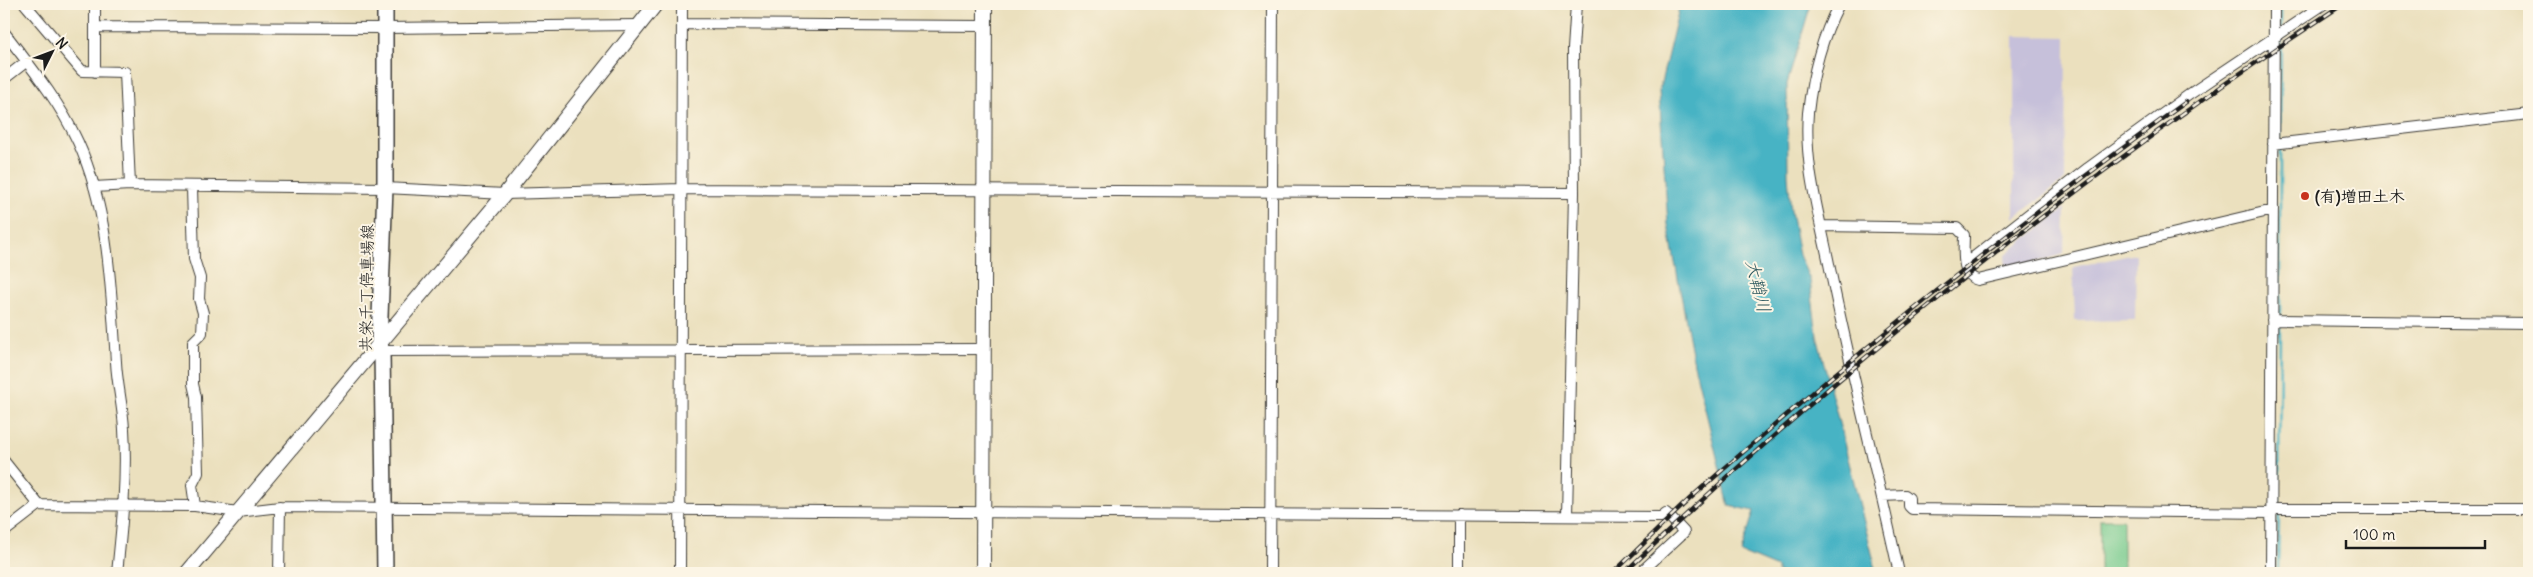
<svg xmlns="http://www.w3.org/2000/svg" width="2533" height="577" font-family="Delius,'Klee One',sans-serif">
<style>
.industrial{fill:#c6c0da}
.green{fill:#76ca8d;stroke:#497354}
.water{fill:#47b3c4;stroke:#326870}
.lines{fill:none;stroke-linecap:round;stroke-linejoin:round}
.stream{stroke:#47b3c4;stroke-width:2.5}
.minor-casing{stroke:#3b3934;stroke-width:12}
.tertiary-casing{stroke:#3b3934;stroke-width:16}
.secondary-casing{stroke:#3b3934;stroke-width:18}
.minor{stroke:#fff;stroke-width:10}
.tertiary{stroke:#fff;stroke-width:14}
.secondary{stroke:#fff;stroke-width:15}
.rail-casing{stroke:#1c1c1c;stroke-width:4.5}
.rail{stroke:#fcf5e5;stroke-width:2.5;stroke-dasharray:8;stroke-linecap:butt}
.poi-dot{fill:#c8321e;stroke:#fcf5e5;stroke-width:2}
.labels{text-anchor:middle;stroke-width:4;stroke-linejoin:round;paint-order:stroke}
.poi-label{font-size:16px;font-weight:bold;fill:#1c1c1c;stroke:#fcf5e5;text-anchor:start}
.street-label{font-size:16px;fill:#1c1c1c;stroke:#fcf5e5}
.water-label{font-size:18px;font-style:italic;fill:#2d585f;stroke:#fcf5e5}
</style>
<rect width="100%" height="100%" fill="#fcf5e5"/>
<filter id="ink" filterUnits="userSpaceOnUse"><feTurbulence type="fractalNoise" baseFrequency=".02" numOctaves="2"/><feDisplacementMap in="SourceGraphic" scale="10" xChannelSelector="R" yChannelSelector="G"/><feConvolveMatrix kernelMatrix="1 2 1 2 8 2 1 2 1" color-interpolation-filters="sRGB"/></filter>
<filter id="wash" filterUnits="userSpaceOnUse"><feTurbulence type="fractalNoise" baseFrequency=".0096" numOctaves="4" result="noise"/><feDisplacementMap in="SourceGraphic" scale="20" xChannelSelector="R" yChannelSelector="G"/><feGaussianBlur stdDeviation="1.12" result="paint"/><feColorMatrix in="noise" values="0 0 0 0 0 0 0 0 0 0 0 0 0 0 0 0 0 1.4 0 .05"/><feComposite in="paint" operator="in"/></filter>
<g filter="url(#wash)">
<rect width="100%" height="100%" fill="#ebe0be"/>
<path class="industrial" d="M2014,36L2066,37L2065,180L2014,218Z
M2065,208L2064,254L2006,271L2005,255Z
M2136,254L2135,320L2075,321L2073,267Z"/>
<path class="green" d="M2100,519H2123V573H2100Z"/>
<path class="water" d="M1680,4H1811L1787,84L1788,176L1791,211L1799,255L1810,280L1817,336L1877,573H1777V568L1741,553L1754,511L1729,506L1694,364L1668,225L1659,91Z"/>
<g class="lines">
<path class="stream" d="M2281,29V4
M2280,139L2281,37
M2280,317V147
M2279,507L2280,322
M2278,573L2279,512"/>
</g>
</g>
<g filter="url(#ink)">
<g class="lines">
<defs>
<path id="minor" d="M25,4L82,71L125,72L130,185
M1839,4C1822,37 1812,76 1808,113C1804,162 1818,211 1828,259C1849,364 1876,468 1899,573
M682,24L984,26
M95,27L385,28L638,25
M4,32C31,67 59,101 78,142C109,210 111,288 116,362C117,384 123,407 124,429C127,477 122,526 117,573
M95,72V4
M4,79L27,61
M2273,144L2529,114
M94,187L130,185L385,188L505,194L681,189L1574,193
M192,187L194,259L200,278L199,299L203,313L202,333L193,342V384L196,397L198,473L192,485L195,506
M1821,226L1957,228L1964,235C1964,249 1960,276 1978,280L2273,210
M1965,264L2088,168L2190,94L2324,4
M2272,320L2529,323
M382,351L983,349
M4,461L39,505
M1882,496L1905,495L1909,498V506L1912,509L2272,513
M2272,509H2529
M1567,516L1574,193L1573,49L1576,4
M4,532L39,505L195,506L238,512L280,507L1661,517L1666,513L1684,532L1640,573
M279,573L280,507
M680,573L682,4
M1270,573L1273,4
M1459,573V515
M2271,573L2274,4"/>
<path id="tertiary" d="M187,573L505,194L656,4
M983,573L985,4"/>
<path id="secondary" d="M385,4V188L379,342L382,351L385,573"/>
</defs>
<use href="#minor" class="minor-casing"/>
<use href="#tertiary" class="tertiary-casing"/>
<use href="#secondary" class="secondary-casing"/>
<use href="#minor" class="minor"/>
<use href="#tertiary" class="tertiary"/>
<use href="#secondary" class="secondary"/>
<defs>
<path id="rail" d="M1613,573C1643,545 1672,514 1703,487C1858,351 2019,222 2186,102
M1624,573C1845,362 2088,172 2343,4"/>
</defs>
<use href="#rail" class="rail-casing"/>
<use href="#rail" class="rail"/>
</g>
</g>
<circle class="poi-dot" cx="2305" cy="196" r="5"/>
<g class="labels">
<g class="poi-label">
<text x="2315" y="202">(有)増田土木</text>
</g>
<g class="street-label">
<text transform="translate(366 288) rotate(-89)" y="6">共栄千丁停車場線</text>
</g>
<g class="water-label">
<text transform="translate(1758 286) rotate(76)" y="6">大鞘川</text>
</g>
</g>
<rect width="2533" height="577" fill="none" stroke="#fcf5e5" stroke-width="20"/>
<g transform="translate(52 52) rotate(48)" stroke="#fcf5e5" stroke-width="4" paint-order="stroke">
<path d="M0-4L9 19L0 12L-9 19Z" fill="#1c1c1c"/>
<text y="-8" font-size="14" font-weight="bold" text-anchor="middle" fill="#1c1c1c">N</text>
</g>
<path d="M2346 540v8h139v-8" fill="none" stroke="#1c1c1c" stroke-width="2.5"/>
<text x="2353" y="540" font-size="15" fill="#1c1c1c" stroke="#fcf5e5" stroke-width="4" paint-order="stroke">100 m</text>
</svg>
